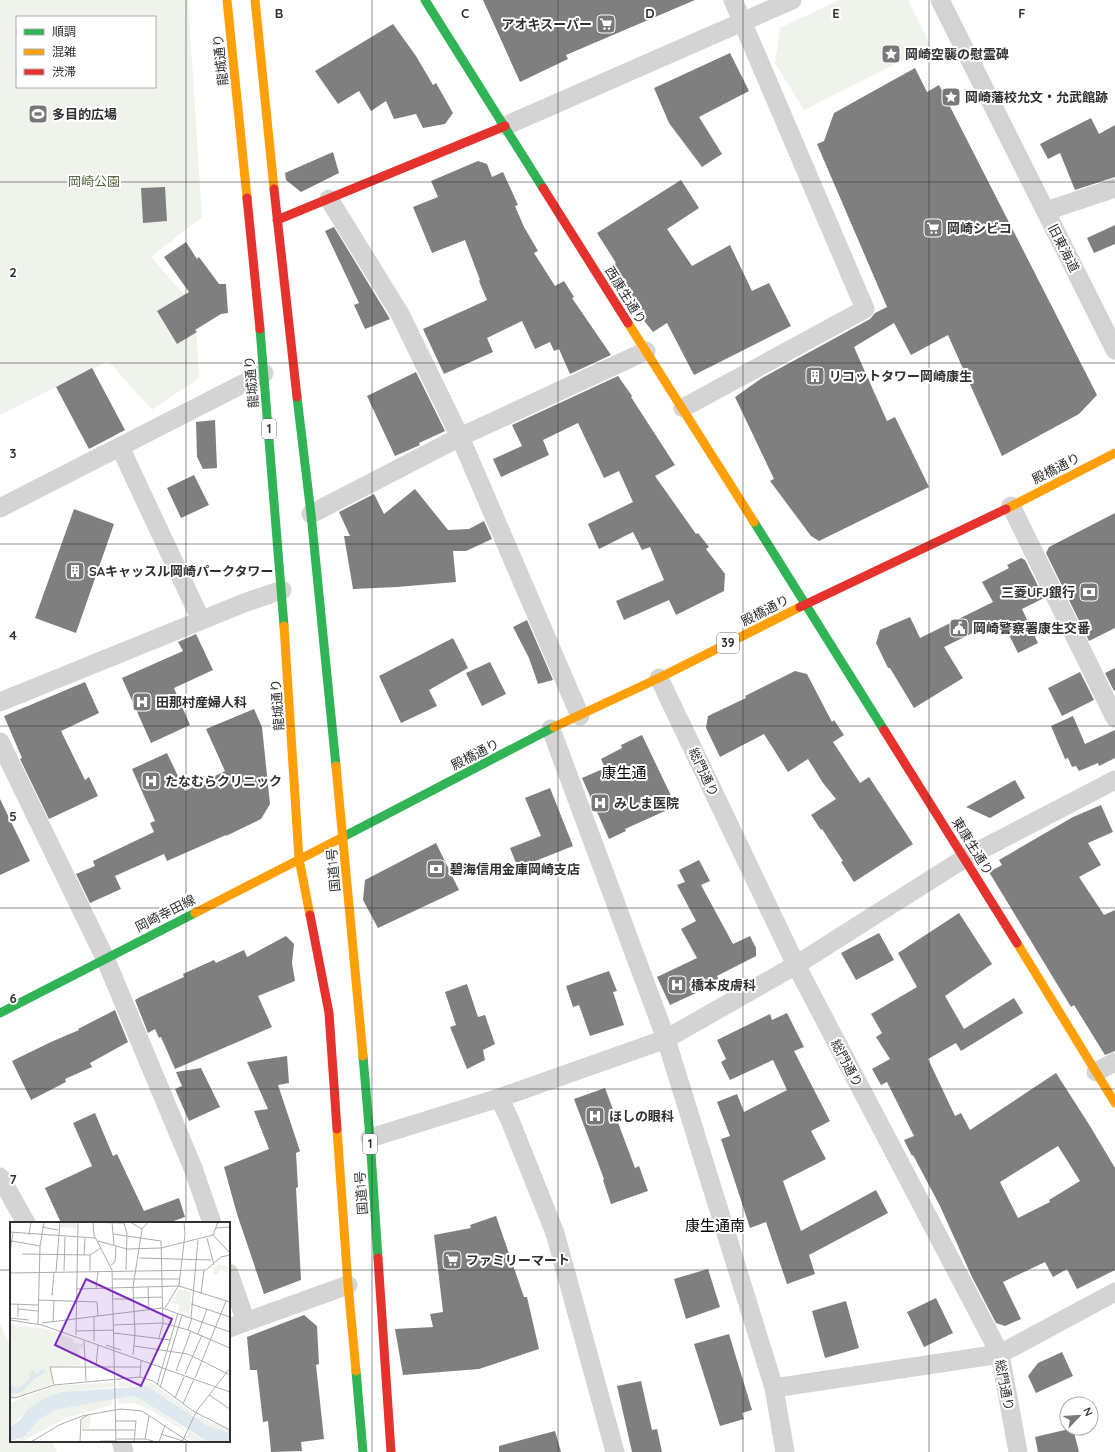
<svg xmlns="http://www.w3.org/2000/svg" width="1115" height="1452" font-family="Quicksand,'Noto Sans JP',sans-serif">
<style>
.green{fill:#f0f2ec;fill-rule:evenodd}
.building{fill:#7f7f7f;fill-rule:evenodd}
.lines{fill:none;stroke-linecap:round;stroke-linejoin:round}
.street{stroke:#d4d4d4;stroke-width:19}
.fast{stroke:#30b455;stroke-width:9}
.slow{stroke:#ff9f0a;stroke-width:9}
.jam{stroke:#e5322d;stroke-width:9}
.grid{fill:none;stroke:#303030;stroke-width:1;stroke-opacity:0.55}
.labels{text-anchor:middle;stroke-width:4;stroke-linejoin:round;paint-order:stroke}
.shield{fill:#fff;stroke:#6e6e6e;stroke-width:1}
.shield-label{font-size:12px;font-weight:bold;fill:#303030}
.poi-label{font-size:13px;font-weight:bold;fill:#303030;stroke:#fff;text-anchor:start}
.street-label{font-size:13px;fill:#303030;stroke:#fff}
.park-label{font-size:13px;fill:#556642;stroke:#fff}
.quarter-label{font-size:15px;fill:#000;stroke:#fff}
.inset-road{fill:none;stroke:#acacac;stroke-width:1}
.view{fill:#7b2cbf;fill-opacity:0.15;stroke:#7b2cbf;stroke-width:2}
.inset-edge{fill:none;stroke:#303030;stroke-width:2}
.grid-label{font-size:13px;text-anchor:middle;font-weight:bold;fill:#303030;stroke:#fff;stroke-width:4;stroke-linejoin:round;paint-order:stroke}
</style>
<rect width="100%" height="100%" fill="#fff"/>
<path class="green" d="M0,0H188L202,217L151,257L195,307L199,378L152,410L108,361L0,415ZM17,17H155V87H17Z
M839,0H908L931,46L804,110L775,63L780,28Z
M0,1324L11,1347V1441H52L57,1452H0Z"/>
<path class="building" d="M483,0H695L566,55L568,59L520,82Z
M393,24L416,56L433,85L436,83L453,113L445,124L423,128L416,114L394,119L386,101L371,111L359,91L338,104L315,71Z
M730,53L749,91L699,117L722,154L702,167L669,123L654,88Z
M915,68L927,92L939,85L1097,395L1079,414L1002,456L948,335L911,355L894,323L854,347L887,421L895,417L929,487L819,541L811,536L770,481L774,479L735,397L762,378L870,319L875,313L887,307L817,144L824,141L834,113Z
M1091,118L1099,134L1115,125V177L1075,190L1060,153L1048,159L1040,144Z
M333,152L339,173L301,192L286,180L285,173Z
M478,161L487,164L492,177L503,172L518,205L515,206L524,227L538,251L534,253L555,286L564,281L574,297L572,298L611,355L570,374L559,349L554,351L550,342L535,349L522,321L487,338L493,352L444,374L423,329L487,300L479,281L480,280L465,240L432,253L413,207L438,197L431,181Z
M681,180L699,208L667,229L692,266L730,245L752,291L769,283L791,326L694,375L667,323L653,332L634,308L608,268L616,263L597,233Z
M165,187L167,221L143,223L141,188Z
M1115,225V244L1094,253L1087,238Z
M334,227L390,319L365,329L354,305L359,303L325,231Z
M186,242L197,259L199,257L219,284H226L228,313L221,314L195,330L197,332L177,344L157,311L189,292L164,257Z
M92,368L125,430L89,449L56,387Z
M416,372L445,431L419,443L420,445L395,456L367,396Z
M618,376L632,396L631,397L675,465L655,476L696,534L698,533L709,547L706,549L725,574L724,591L676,615L669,600L624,620L616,601L664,580L650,547L642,550L633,532L599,549L588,524L633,502L619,471L604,478L578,423L543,440L549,455L501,477L493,459L522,446L512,425Z
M215,420L217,468L203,469L197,457L196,422Z
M194,475L209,505L181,518L167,488Z
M415,489L448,530L469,529L484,521L492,539L466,551H453L456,582L397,587L353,589L344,536H350L339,512L374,494L384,514Z
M74,509L114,524L76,633L35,618Z
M1115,513V628L1089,641L1046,553L1049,547Z
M1021,558L1025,560L1044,598L1022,609L1038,643L1018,653L1001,619L944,647L963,678L914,708L890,668H888L876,643L880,630L910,617L920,638L993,602L982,582L1009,568L1007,565Z
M527,620L553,680L538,684L529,658L513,627Z
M196,634L213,670L174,688L190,725L151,743L122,678L183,651L178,642Z
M453,638L468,668L429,690L437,706L401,723L379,676Z
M490,662L506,694L482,706L466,673Z
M1115,668V690L1114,691L1105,673Z
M795,671L807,674L832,722L834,720L844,735L833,742L860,783L869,777L913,844L854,882L841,862L843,861L822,829L821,830L811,815L836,799L823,783L808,759L788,772L764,734L720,757L706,728L708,716L746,698L745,696Z
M1080,672L1094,700L1062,716L1048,688Z
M85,682L99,713L61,731L85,780L89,777L98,796L49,819L20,759L22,758L4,716Z
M254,709L262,727L270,804L261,819L226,836V835L167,861L164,854L115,876L121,889L90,903L76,874L95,866L93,861L154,832L150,823L155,821L132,769L167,753L185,791L225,771L206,729Z
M1073,716L1085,744L1115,730V758L1099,766L1098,763L1079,771L1076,766L1072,767L1068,758L1065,759L1051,726Z
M642,735L676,806L625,829L626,831L609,839L582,778L605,768L601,759L622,748L621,745Z
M1015,780L1025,798L990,818L966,807Z
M550,788L573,846L518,868L510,848L541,836L525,798Z
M0,799L30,861L0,875Z
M1101,805L1113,832L1088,843L1101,865L1079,877L1104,915L1115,910V1051L1105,1055L1074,1005L1071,1007L989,872L1002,865L999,860L1073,817Z
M436,843L459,890L378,928L363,900L365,880Z
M699,860L710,881L701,885L733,944L750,936L756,948V956L717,976L720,982L670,1005L657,977L697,958L681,929L696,921L677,885L685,882L679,870Z
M959,913L992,964L945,996L964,1029L1014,998L1023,1013L961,1051L956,1043L928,1059L955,1116L961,1113L970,1130L1056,1073L1090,1126L1115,1168V1270L1077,1289L1067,1269L1053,1277L1045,1262L1003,1282L1021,1319L1005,1326L996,1323L972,1277L940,1206L913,1155L912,1156L904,1140L914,1136L887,1082L881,1085L872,1069L890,1059L876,1037L882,1033L871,1014L917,987L898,953ZM1058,1146L1080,1181L1049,1200L1050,1202L1018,1218L1000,1182Z
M879,933L894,960L856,980L841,953Z
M286,936L294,944L292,963L295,981L258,996L272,1027L175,1069L161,1037L159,1038L155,1029L148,1033L135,1000L140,997L184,977L183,974L214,960L216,963L244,950L247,957Z
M609,971L617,991L613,992L624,1025L590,1036L579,1005L573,1007L566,986Z
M467,984L478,1017L485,1015L495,1044L483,1050L485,1060L467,1069L450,1027L456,1025L445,992Z
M115,1010L128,1042L90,1063L92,1067L65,1079L66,1082L31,1100L12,1061L51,1042L79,1030L78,1029Z
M787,1013L804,1047L794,1051L830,1121L811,1131L826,1159L783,1181L801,1231L876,1190L888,1213L809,1255L815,1274L787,1284L766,1222L750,1228L721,1139L730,1136L717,1102L737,1094L744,1112L787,1090L773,1060L730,1080L721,1062L726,1059L717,1040L770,1014L772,1020Z
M287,1056L289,1083L278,1085L300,1151L296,1153L298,1187L296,1188L301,1280L264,1294L237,1214L224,1167L269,1149L254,1111L268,1109L247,1062Z
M201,1068L220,1107L189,1121L175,1089L182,1086L176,1072Z
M605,1088L635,1168L639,1166L648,1191L611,1204L603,1180L604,1179L574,1099Z
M95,1113L113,1156L117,1154L144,1211L179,1198L185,1217L168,1223H61L45,1188L92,1166L73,1123Z
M496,1216L524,1297H527L539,1349L479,1369L403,1375L395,1329L433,1327L430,1314L443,1312L434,1235L471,1228L470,1225Z
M708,1269L720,1307L686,1319L674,1279Z
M936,1298L953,1333L924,1347L907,1312Z
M846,1301L859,1348L825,1358L812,1311Z
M304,1315L317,1326L319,1364L316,1365L324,1439L301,1442L302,1451L271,1452L268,1421L263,1422L257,1370H250L247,1337Z
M729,1334L752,1410L742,1413L744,1419L720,1426L694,1344Z
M1062,1352L1073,1376L1036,1393L1028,1376L1038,1363Z
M641,1381L652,1430L657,1429L662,1452H632L617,1386Z
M1073,1428L1079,1452H1038L1035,1437Z
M555,1431L561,1452H499V1446Z"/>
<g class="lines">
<path class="street" d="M940,0L1115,350
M505,126L792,0
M329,199L400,314L460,437L580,716
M1046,211L1115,188
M683,408L865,309L733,0
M120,447L201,620
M1011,506L1115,718
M0,508L264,373
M311,514L460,437L646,351
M659,678L796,965L1000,1354L1018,1452
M0,702L244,603L282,590
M551,729L666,1039L774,1388L785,1452
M0,742L105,958L193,1168L212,1223
M1096,1072L1115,1062
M499,1098L509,1118L555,1233L615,1452
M370,1138L499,1098L666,1039L796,965L965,858L1115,780
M0,1177L26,1223
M229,1273L246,1322
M229,1328L348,1285
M774,1388L1000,1354L1115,1292
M121,1441L124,1452"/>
<path class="fast" d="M425,0L543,188
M260,329L284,626
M297,397L311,514L336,766
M754,522L884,730
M343,837L554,727
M0,1013L195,913
M363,1056L370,1138L378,1258
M356,1371L363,1452"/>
<path class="slow" d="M227,0L247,198
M255,0L274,189
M628,323L754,522
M1006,509L1115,453
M284,626L299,859L310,915
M554,727L659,678L800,607
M336,766L363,1056
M195,913L343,837
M1017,943L1115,1103
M337,1129L348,1285L356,1371"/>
<path class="jam" d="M543,188L628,323
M274,189L297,397
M247,198L260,329
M277,220L505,126
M800,607L1006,509
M884,730L1017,943
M310,915L329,1013L337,1129
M378,1258L391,1452"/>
</g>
<path class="grid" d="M186,0V1223M372,0V1452M558,0V1452M743,0V1452M929,0V1452M0,182H1115M0,363H1115M0,544H1115M0,726H1115M0,908H1115M0,1089H1115M0,1270H11M229,1270H1115M186,1441V1452"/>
<defs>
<symbol id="supermarket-square" viewBox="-11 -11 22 22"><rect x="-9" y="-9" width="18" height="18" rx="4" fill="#787878" stroke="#fff"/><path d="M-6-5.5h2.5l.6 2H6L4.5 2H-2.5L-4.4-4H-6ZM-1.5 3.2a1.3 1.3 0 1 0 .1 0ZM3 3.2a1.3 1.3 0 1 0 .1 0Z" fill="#fff"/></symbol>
<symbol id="sight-square" viewBox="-11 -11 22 22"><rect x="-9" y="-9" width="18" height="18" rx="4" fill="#787878" stroke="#fff"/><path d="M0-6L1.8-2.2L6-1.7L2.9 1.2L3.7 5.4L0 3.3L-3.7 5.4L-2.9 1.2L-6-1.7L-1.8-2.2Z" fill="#fff"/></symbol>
<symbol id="stadium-square" viewBox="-11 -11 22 22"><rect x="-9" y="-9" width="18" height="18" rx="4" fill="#787878" stroke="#fff"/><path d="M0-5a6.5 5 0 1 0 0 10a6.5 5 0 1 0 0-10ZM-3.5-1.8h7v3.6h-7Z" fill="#fff"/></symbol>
<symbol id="building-square" viewBox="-11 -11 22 22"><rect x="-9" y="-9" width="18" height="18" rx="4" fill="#787878" stroke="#fff"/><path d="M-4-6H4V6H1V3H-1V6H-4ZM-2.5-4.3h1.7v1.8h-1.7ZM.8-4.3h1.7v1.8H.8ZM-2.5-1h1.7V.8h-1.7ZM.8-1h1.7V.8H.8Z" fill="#fff"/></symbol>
<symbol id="bank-square" viewBox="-11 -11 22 22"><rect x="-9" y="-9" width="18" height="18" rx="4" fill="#787878" stroke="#fff"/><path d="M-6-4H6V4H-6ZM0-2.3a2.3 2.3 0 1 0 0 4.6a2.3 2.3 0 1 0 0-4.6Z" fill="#fff"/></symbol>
<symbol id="civic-square" viewBox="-11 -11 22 22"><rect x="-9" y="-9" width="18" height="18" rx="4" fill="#787878" stroke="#fff"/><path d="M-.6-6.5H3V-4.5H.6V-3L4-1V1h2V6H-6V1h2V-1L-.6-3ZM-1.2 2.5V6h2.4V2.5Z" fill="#fff"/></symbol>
<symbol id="hospital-square" viewBox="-11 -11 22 22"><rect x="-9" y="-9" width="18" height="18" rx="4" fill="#787878" stroke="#fff"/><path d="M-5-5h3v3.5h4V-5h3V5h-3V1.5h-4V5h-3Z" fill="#fff"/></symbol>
</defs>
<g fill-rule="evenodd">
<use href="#supermarket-square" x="595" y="13" width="22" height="22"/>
<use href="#sight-square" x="880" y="43" width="22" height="22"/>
<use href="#sight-square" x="940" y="86" width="22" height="22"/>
<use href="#stadium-square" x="27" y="103" width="22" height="22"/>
<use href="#supermarket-square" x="922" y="217" width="22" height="22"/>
<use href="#building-square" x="804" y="365" width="22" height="22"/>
<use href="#building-square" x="64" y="560" width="22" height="22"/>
<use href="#bank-square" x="1078" y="581" width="22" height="22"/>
<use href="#civic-square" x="948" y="617" width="22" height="22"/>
<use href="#hospital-square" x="131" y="691" width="22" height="22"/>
<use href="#hospital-square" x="140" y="770" width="22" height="22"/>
<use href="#hospital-square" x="589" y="792" width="22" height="22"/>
<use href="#bank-square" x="425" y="858" width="22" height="22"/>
<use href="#hospital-square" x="666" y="974" width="22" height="22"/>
<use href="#hospital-square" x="584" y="1105" width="22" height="22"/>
<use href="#supermarket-square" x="441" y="1249" width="22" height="22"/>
</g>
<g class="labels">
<g class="shield">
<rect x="262" y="419" width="14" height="20" rx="3"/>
<rect x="717" y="633" width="22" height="20" rx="3"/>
<rect x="363" y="1134" width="14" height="20" rx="3"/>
</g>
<g class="shield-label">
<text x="269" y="433">1</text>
<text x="728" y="647">39</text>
<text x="370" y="1148">1</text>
</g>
<g class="poi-label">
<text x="592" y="29" text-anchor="end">アオキスーパー</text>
<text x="905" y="59">岡崎空襲の慰霊碑</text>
<text x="965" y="102">岡崎藩校允文・允武館跡</text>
<text x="52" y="119">多目的広場</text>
<text x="947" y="233">岡崎シビコ</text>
<text x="829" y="381">リコットタワー岡崎康生</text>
<text x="89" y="576">SAキャッスル岡崎パークタワー</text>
<text x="1075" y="597" text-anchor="end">三菱UFJ銀行</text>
<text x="973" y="633">岡崎警察署康生交番</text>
<text x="156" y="707">田那村産婦人科</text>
<text x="165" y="786">たなむらクリニック</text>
<text x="614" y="808">みしま医院</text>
<text x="450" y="874">碧海信用金庫岡崎支店</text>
<text x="691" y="990">橋本皮膚科</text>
<text x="609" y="1121">ほしの眼科</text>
<text x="466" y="1265">ファミリーマート</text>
</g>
<g class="street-label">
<text transform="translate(220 60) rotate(-96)" y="5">龍城通り</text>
<text transform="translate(1064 248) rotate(63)" y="5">旧東海道</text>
<text transform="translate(626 295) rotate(58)" y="5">西康生通り</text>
<text transform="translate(251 382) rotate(-95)" y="5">龍城通り</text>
<text transform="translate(1056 468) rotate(-27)" y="5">殿橋通り</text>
<text transform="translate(765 610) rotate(-27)" y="5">殿橋通り</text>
<text transform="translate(277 705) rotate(-94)" y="5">龍城通り</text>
<text transform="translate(475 754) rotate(-27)" y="5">殿橋通り</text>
<text transform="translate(704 772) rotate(65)" y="5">総門通り</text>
<text transform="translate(973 846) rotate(58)" y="5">東康生通り</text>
<text transform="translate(333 870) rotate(-95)" y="5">国道1号</text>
<text transform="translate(165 913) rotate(-27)" y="5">岡崎幸田線</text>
<text transform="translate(847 1063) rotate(62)" y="5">総門通り</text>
<text transform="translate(361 1193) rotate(-94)" y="5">国道1号</text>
<text transform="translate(1005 1385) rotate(79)" y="5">総門通り</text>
</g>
<g class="park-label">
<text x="94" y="186">岡崎公園</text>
</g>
<g class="quarter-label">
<text x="624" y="778">康生通</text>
<text x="715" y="1231">康生通南</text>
</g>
</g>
<g transform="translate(10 1222)">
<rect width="220" height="220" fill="#fff"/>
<path d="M51,0L66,1L67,6L50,5ZM208,42L219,45L217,51L211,48L206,53L203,52V47ZM169,67L181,70L180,88L177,92L168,89L169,83L161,81ZM0,102L38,107L63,117L64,121L73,122V126L69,127L70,143L41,145L43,162L0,178ZM103,160V165L51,170L15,191L0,205V181L7,178L43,164ZM109,160L142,161L183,191L181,194L158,177L130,164L108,165ZM120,174L129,176L148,188L175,207L174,209L137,186L123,181L108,182V175ZM103,176L102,183L56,196L11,220H0L7,218L29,198L45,188ZM81,193L79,206L72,207V197ZM187,194L220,208V211L196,203L185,196ZM179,209L187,214L198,220H184L176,215Z" fill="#f0f2ec"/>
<path d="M22,147L27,152L32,147L37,149L24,157L12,170L0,172V163L7,166L13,163L20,156L19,151ZM137,164L196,203L220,211V220H198L129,176L120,174L45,188L29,198L13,215L0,219V205L10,198L19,186L35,176L51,170Z" fill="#dde9ef"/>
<path class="inset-road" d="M64,0L114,1M83,0L84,13L102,48L106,220M102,0L104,23M120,0L132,7M114,1L117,12L116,48M32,5L48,8M206,6L220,5M0,10L85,16M103,12L151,19L153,101L149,116M19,13L21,0M203,13L220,31M197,16L204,43M2,19L30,24M88,19L117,27L151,26L203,13L208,0M0,29L3,11M12,32L80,33L91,26M74,33L75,16M80,33V49M129,36L201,38M101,43L105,40L106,24M54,49L55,15M46,50L50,0M0,51L196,48L211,35L220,33M103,57H170M138,65L139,88M67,67L169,64L220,80M86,67L88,49M43,71L42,73L44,50M191,72L194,48M122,76L152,75M103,77H122M28,78L87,80L88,94M0,82L28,83M181,82L220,95M155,86L169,63L175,12L174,0M8,87L28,89M84,94V119M8,95V82M0,96L19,98M181,96L188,18M0,98L32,103L220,170M43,99L44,79M32,101L152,86L220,110M28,102L30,24L34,0M103,103L153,101L178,108L220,126M178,108L182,96M66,109L104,108M104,111L160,118M188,112L197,87M66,113L68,0M74,119L76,159M96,123L111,128M124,124L178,132L220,153M123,133L125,112L123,65L132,7L138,0M86,144L88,123M166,149L181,109M175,152L192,113M130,155L131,139M185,156L216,79M44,163L40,145H130M147,163L168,91M150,166L172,93M199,173L220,187M0,175L5,176L44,163L130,155L143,159L183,189L220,208M165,176L174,155M173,182L184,157M106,199H126L124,220M72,208H125M151,212L173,219M106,217H135L147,220M135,217L139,194M90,219H106M21,220L49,203L72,194L110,187L132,189L179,220M70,220L71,197L78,193M149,220L155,203M172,220L186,190L220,146"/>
<path class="view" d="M76,57L162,97L131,164L45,123Z"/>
<rect width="220" height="220" class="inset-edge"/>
</g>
<g class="grid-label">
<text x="279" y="18">B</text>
<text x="465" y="18">C</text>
<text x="650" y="18">D</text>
<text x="836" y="18">E</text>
<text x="1022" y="18">F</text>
<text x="13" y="277">2</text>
<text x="13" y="458">3</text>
<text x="13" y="640">4</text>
<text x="13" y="821">5</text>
<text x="13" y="1003">6</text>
<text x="13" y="1184">7</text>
</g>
<rect x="16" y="16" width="140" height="72" fill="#ffffff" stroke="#acacac"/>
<rect x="24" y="29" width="20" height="6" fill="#30b455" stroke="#acacac"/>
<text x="52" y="36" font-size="12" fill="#303030">順調</text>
<rect x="24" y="49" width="20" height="6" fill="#ff9f0a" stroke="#acacac"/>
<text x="52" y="56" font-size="12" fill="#303030">混雑</text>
<rect x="24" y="69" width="20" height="6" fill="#e5322d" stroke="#acacac"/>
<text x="52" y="76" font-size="12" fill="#303030">渋滞</text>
<g transform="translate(1079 1416) rotate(65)"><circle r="19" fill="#ffffff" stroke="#acacac"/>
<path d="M0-3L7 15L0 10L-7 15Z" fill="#787878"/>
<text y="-6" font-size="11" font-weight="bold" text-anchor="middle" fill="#303030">N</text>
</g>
</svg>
